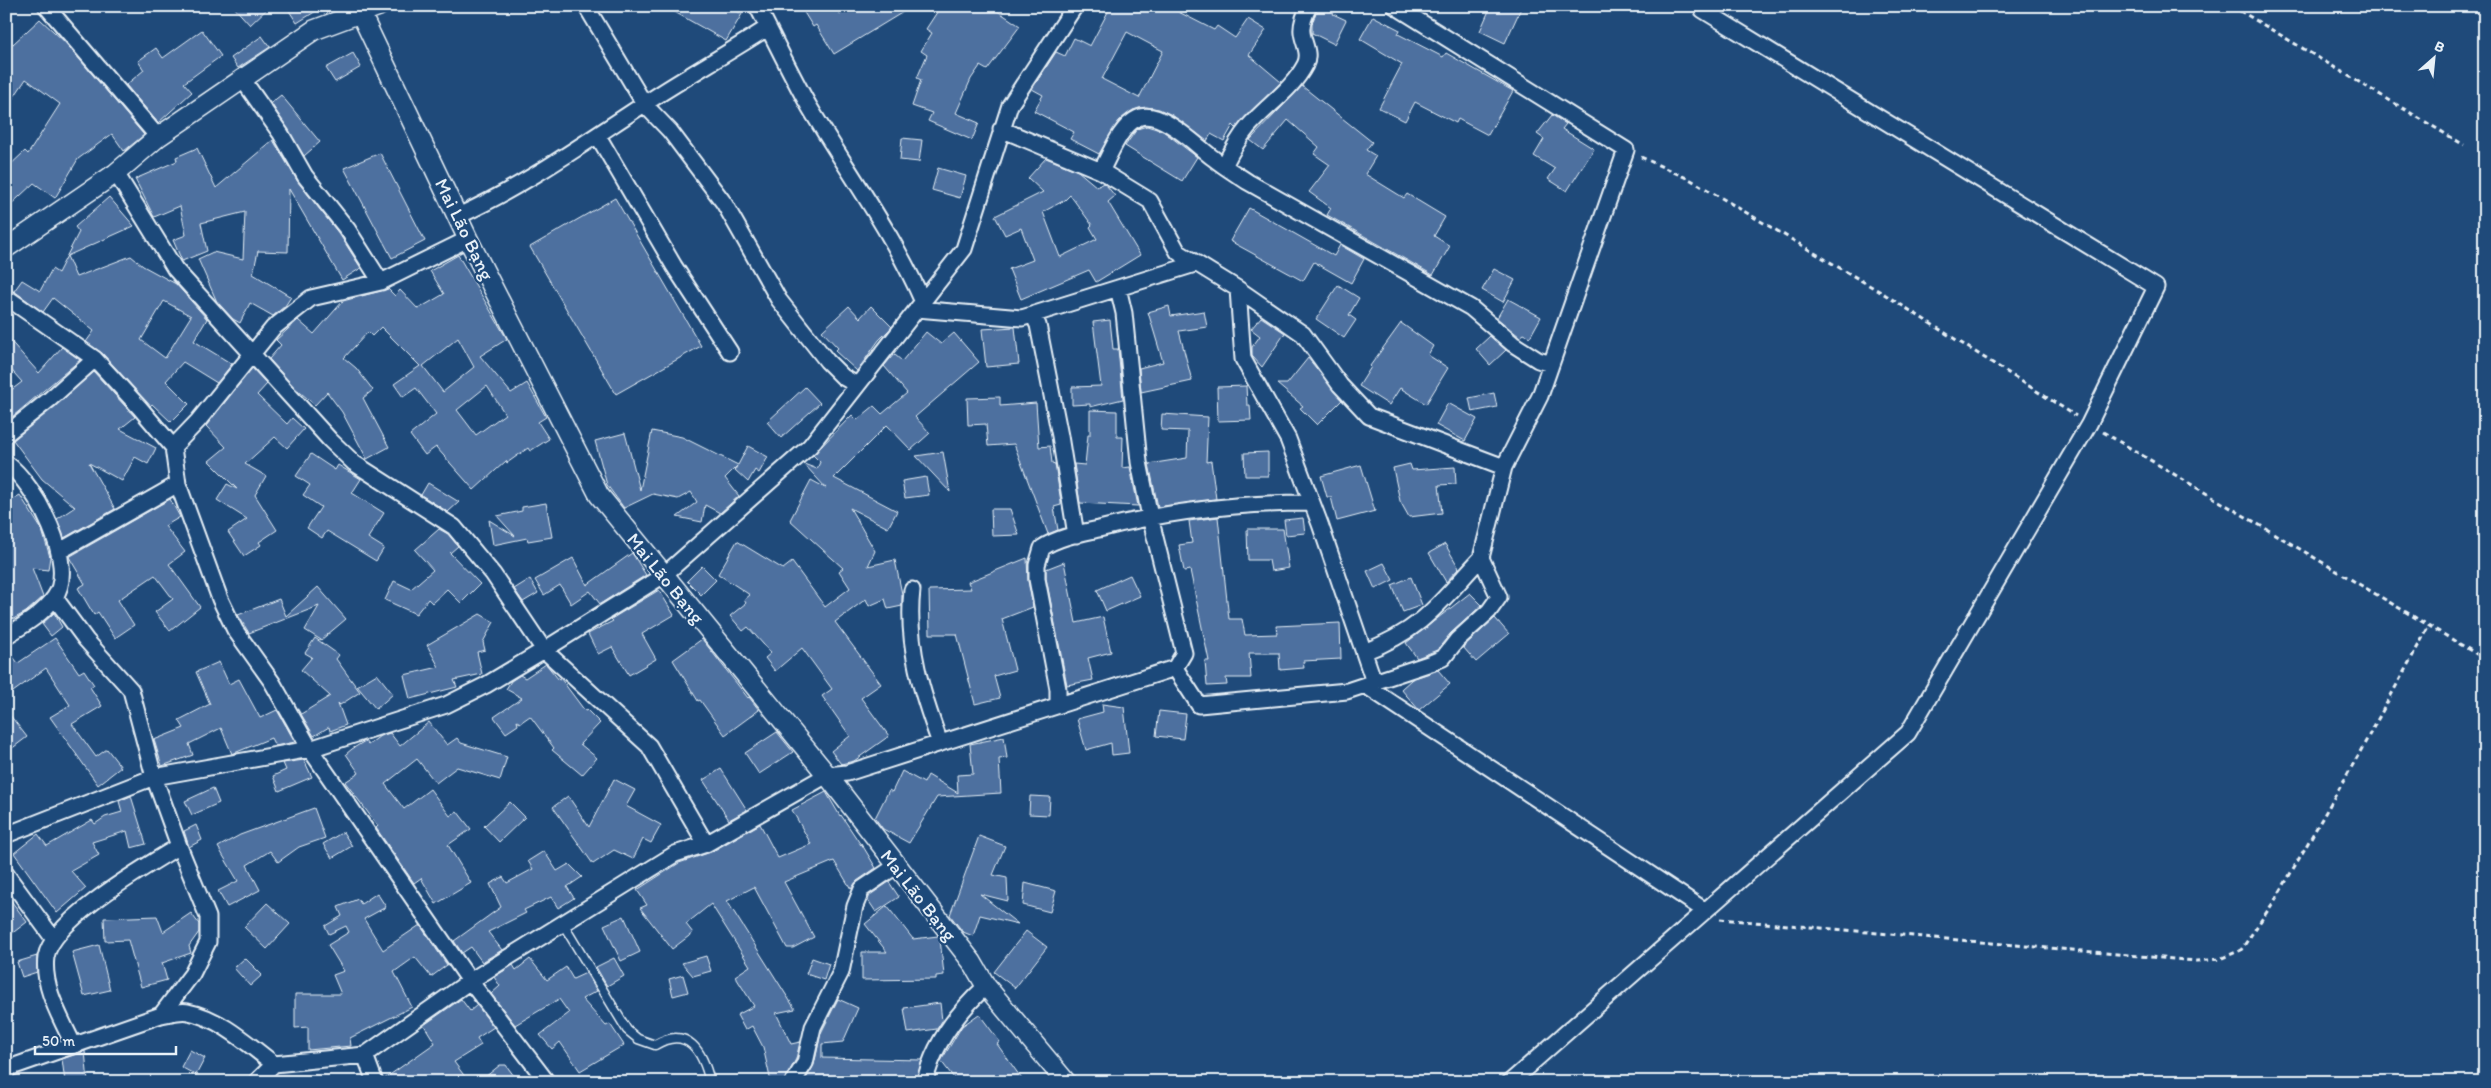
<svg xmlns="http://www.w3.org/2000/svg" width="2491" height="1088" font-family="Itim,sans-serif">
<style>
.building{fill:#4d709f;stroke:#e8f1f8;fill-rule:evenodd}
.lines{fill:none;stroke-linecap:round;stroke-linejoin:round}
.service-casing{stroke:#e8f1f8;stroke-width:11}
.minor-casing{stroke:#e8f1f8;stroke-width:19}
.tertiary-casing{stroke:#e8f1f8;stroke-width:22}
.path{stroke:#e8f1f8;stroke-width:3;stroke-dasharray:5 4;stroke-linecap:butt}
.service{stroke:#1f4a7a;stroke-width:8}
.minor{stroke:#1f4a7a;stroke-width:15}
.tertiary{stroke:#1f4a7a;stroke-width:19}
.labels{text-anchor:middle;stroke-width:4.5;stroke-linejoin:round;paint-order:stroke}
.street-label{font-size:19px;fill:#e8f1f8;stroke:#1f4a7a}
</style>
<rect width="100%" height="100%" fill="#1f4a7a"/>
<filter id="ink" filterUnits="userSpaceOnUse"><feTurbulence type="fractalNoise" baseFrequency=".02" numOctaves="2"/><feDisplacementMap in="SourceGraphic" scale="10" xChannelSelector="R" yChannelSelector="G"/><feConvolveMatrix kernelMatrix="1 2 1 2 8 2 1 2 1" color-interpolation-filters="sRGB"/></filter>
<g filter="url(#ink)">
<path class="building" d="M233,6H270L250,25Z
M286,6H324L297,23Z
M664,6H728L742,14L726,41Z
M800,6H835L840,14L853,6H913L834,54L816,25L813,27Z
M941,6H990L1020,26L987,70L980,66L971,79L956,113L979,123L972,140L928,121L932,113L912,106L921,80L917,78L927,55L921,51L932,33L926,29Z
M1111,6H1167L1214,30L1217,26L1235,38L1248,19L1266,30L1249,55L1281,82L1236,128L1233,125L1224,141L1211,134L1207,141L1172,115L1159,109L1146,107L1133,110L1119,121L1099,154L1070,139L1074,132L1034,111L1043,95L1032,89L1056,52L1065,56L1074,38L1090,46ZM1127,32L1163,51L1139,98L1102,79Z
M1318,6H1337L1333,14L1346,20L1334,44L1312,33V24Z
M1491,6H1522L1505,43L1480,31Z
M1373,16L1400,30L1398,34L1443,57L1446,53L1513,91L1488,135L1458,119L1456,123L1415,102L1405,121L1379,108L1402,64L1360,39Z
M40,19L66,43L144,135L124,151L112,134L78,159L55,198L34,183L6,209V169L25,151L28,154L60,104L26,79L6,109V40L13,44Z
M202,30L221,56L184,83L192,92L158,123L126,85L144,70L138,61L156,48L163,58Z
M262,36L270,47L238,68L231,58Z
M353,53L361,67L335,82L326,68Z
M1302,86L1372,142L1366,150L1376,156L1365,174L1404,198L1407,194L1445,217L1434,236L1450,246L1433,275L1327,215L1331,208L1309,192L1330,165L1314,154L1319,147L1288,120L1263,150L1250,140Z
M281,95L320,142L304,156L271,103Z
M1552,115L1566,124L1562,129L1594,149L1567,191L1548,179L1555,169L1534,156L1544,139L1537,134Z
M1147,126L1163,131L1197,157L1182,181L1125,146L1137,129Z
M902,138L922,140L919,162L900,160Z
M273,140L298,182L340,235L361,268L342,280L289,189L288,252L258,251L253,274L291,297L285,306L273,316L250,303L240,323L233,319L217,302L198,259L213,252L243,259L245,212L201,223L207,251L182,261L173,240L186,235L180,206L154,217L135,179L177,161L176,157L197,148L216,188Z
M380,153L425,241L392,258L344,168Z
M1046,158L1078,171L1097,187L1103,183L1107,186L1115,196L1108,202L1140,255L1096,282L1089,270L1021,299L1009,269L1033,260L1021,228L1005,235L995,216L1043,192L1028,178ZM1070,195L1092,225L1090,227L1097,239L1060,257L1043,212L1065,200Z
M938,168L966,176L960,198L932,190Z
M109,197L134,226L67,256L76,277L131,256L143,266L176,284L207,319L194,341L232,364L217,383L183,362L166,381L189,404L171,422L152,404L150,406L102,353L86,342L94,331L53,298L43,312L14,291L22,280L40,291L52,269L58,273L79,232L75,227ZM164,301L191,316L165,358L141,340Z
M615,198L701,346L616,394L530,247Z
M1249,208L1334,256L1340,245L1364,259L1351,283L1314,262L1303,281L1230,241Z
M458,255L507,339L480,356L511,393L527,383L546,417L538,422L549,439L530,451L528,448L507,463L506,461L474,490L436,447L425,455L410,435L436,414L416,388L403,397L394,384L420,366L381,327L372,336L368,332L344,358L356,368L373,390L363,398L389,447L367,459L342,412L327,392L315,405L295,388L269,359L281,345L276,340L298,320L314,334L343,301L388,289L395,296L400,290L418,309L444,294L430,271ZM458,338L474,367L443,392L423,366ZM487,386L505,414L476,435L457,410Z
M1494,269L1515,280L1503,302L1482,290Z
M1338,285L1359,298L1349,315L1356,320L1344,338L1316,319Z
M1508,299L1541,317L1530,337L1524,334L1520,337L1497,318Z
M849,306L860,318L871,306L892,327L879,340L857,371L835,351L838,348L822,331Z
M1169,306L1171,316L1204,311L1207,327L1179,331L1192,381L1141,392L1139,368L1163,362L1148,312Z
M1261,317L1285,333L1262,367L1252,356V347L1260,336L1251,329Z
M1110,320L1113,349H1118L1123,399L1090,407V404L1072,405V387L1101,386L1093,322Z
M1401,323L1433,346L1428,355L1448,368L1426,404L1400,388L1389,405L1359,386L1371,367L1370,366Z
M1015,327L1019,364L986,367L982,329Z
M926,332L941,344L954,333L979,362L915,417L930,433L911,450L887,425L834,478L897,511L888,528L850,508L875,551L868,566L895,560L902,594V606L888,609L885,599L869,606L866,599L835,622L881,684L861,698L889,736L854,761L841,764L831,751L850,736L822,696L832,689L802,648L775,671L765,658L771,653L748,627L743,631L730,616L746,603L744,600L750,595L718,574L737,541L783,569L792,562L825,607L850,588L839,571L843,568L790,520L811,480L826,488L804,464L817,469L820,462L813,455L852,415L857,420L874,406L882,414L907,393L884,366L894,354L902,361Z
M6,336L39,373L62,347L80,360L6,422V394L22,382L6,364Z
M1490,336L1506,350L1490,365L1476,349Z
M1308,358L1342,400L1317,425L1300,408L1303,406L1277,384H1287Z
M252,368L267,384L257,395L287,424L292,418L304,429L287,448L275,437L245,464L266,476L255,495L277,530L259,542L261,545L244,556L228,532L247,519L217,500L227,484L237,489L209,461L226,447L206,426Z
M94,372L135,417L120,429L156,448L148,464L135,457L122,481L89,463L115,509L64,538L57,519L75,507L42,479L13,440Z
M1246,386L1247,405H1250L1251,420L1218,421L1217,387Z
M805,387L820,403L781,438L767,422Z
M1494,393L1497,407L1472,412L1469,398Z
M1000,397V406L1036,403L1039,447L1050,446L1052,463L1055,464L1061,502V505L1054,507L1058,530L1048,534L1014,444L988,446L986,424L968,425L967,398Z
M1448,403L1477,419L1465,441L1436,425Z
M1090,410L1117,411V437H1123L1122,468L1130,467L1138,506L1080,503L1074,464L1085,465L1088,435H1090Z
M1162,414L1208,417L1206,462L1211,461L1216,499L1158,507L1149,464L1187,458L1188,431L1161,430Z
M652,431L682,437L738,465L748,446L768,457L759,473L755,470L748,482L735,470L737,466L725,478L739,496L720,513L705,505L702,522L677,517L697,502L691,492L678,499L653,494L624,508L607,485L595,441L625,433L640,490Z
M943,452L950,492L916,456Z
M1268,452V476H1245L1244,453Z
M311,454L335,470L338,465L361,479L352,493L384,513L368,538L384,548L376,561L327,531L322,538L307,528L321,507L303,495L310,485L296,476Z
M1410,464L1412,470L1455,467L1456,484L1439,485L1442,513L1409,517L1400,501L1393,468Z
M1361,465L1375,511L1337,521L1331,497H1327L1321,476Z
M926,477L929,495L905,498L902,481Z
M428,483L459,502L448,512L421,495Z
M20,495L42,530L50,557L48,570L32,568L43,597L26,612L6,623V503Z
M170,499L180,517L165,526L185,552L169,564L200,607L170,631L155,612L173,599L155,575L118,600L134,625L115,638L98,612L94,615L78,588L85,584L69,557Z
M546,503L552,537L528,541L527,538L493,545L489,520L515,536L497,516L522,511V507Z
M991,509H1010L1019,535L992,536Z
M1218,517L1229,619H1242L1245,635L1277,634L1276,626L1340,623L1341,659L1303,661L1304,668L1280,670L1279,653H1249L1251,678H1226L1227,685L1207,686L1205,661H1209L1190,570L1184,571L1179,545L1192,543L1189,521Z
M1303,518L1305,533L1286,535L1284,520Z
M439,529L448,534L458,546L450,553L480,584L461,603L447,589L432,603L428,599L416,614L385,600L394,581L411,589L433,570L415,550Z
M1247,529H1283L1289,568L1271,571L1269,560H1248Z
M1445,544L1459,568L1446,582L1429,553Z
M632,553L646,575L600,604L590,591L571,604L560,585L544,595L535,580L573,558L587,585Z
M1027,558L1028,581L1033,607L1002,619L1015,670L994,676L1000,698L975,704L957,634H930L929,590L971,589L968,582Z
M1064,562L1076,623L1103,617L1111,652L1088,658L1093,680L1067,685L1046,578V569Z
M1384,563L1393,580L1375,589L1367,571Z
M702,566L716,580L701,595L687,581Z
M1130,575L1140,596L1106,611L1097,590Z
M1411,577L1422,605L1403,612L1392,585Z
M530,579L538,593L523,602L514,589Z
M318,587L346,619L321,640L305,630L319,606L249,633L238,615L279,599L286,616Z
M659,590L674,615L642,634L656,659L629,675L612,647L598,654L588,634L613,621L611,619Z
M1470,593L1482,605L1451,633L1437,650L1417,658L1406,643Z
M54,613L62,627L51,636L42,624Z
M480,614L494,622L483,642L485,650L477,652L482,674L454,680L457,687L410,699L404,675L439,667L427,645Z
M1495,618L1509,634L1476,662L1463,647Z
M55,638L79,673L84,670L94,685L90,687L102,706L72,724L96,757L107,749L121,767L98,785L50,717L70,705L46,668L6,697V648L18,663Z
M315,638L339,655L336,659L360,692L340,705L338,703L346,725L330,731L329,727L314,736L301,714L330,696L301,670L312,657L305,653Z
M702,639L748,698L749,697L759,710L725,735L700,700L698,701L673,660Z
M219,662L229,684L239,679L260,718L277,710L295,742L275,746L271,738L232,754L221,728L189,744L193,755L162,766L154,740L184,728L179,720L210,704L196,672Z
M546,664L559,680L561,679L585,711L587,710L600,723L580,744L597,758L582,775L552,750L554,748L530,716L520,723L517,721L518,725L506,733L494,717L522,698L506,689L511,681L520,675L525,678Z
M1438,670L1450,684L1419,710L1401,689L1412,679Z
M377,674L393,694L376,709L357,686Z
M1102,704L1124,707L1129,753L1112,755L1111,743L1086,750L1077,719L1103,712Z
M6,710L27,737L6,753Z
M1159,711L1186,714L1183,739L1156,736Z
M429,722L447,745L457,738L461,743L507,757L500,780L457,767L436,783L417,759L385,784L404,809L430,789L450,816L457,811L471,829L448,845L471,883L436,904L421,878L414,883L376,828L378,826L345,782L359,773L346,754L352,749L365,741L368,745L380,736L390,733L400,746Z
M777,732L793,752L759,774L745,753Z
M1004,737L1007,758L999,759L1001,793L937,797L909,843L883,829L875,818L889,790L892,792L902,771L924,783L928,775L958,793L957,775L973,774L970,744Z
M304,760L312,777L279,791L273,776L286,770L283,763Z
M721,769L747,810L729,820L703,780Z
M614,779L635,790L626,806L661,825L651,843L643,839L633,859L614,850L593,864L553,807L568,796L589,827Z
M213,788L219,803L192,815L185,801Z
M826,792L840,816L841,815L861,845V843L876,868L857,881L851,889L834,861L784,882L814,937L793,948H787L754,887L727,901L795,1009L776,1013L791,1044L800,1042L796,1059L784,1082H771L763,1047L752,1026L745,1030L737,1015L754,1006L735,976L750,966L711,904L686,924L693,933L672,949L640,908L647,905L637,890L679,863L711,852L760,824L778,858L811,844L792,810Z
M131,796L146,844L131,848L127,831L92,842L99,855L71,871L86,888L57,913L14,853L38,834L47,846L92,820L95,824L105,817L122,812L119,801Z
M1030,796L1050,797L1049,815L1029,814Z
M510,802L525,817L499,842L484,826Z
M314,808L325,838L299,847L278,862L270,851L247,865L260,890L227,907L218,891L238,881L218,847L240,835Z
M196,825L202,840L189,847L184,831Z
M343,832L352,846L332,858L323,844Z
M979,836L1005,846L993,875L1007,878L1008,901L980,894L1018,924L980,915L973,936L963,932L950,915Z
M544,851L557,871L569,864L582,877L567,887L574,898L558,908L551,897L524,910L526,913L488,932L502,950L482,962L471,947L462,953L454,941L501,907L490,884L503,877L507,883L533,869L528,861Z
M889,882L899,897L876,912L868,900L870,895Z
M1025,883L1056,891L1050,912L1023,905Z
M377,893L386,907L364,919L383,950L420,925L447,965L431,977L415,957L394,972L412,1007L350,1038L351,1046L308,1050V1027L295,1028V994H341L333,975L344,971L328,945L349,932L346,926L329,934L325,926L342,916L338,907L358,899L361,904Z
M6,894L27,922L6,938Z
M267,903L290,924L267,949L244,927Z
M887,906L913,939L938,936L940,939L944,975L936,976V979L862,980V952H887L865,924Z
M191,913L199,924V932L189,946L191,953L162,963L167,980L141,987L128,940L105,941L104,918L157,916L163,932Z
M624,916L640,952L621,961L604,925Z
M1026,931L1047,947L1015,988L994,972Z
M99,945L110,990L84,996L72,952Z
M37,956V972L22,977L17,962Z
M706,956L711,971L693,976L682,963Z
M245,958L262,975L250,986L234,968Z
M614,958L624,976L607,986L596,967Z
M812,958L829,964L824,980L806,974Z
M530,959L547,980L566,967L573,979L586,973L597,991L582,999L606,1026L610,1024L624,1045L580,1071L560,1042L552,1049L540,1035L569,1013L559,999L515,1025L491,994L500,986L494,977L513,965L516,970Z
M683,975L688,992L673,996L669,979Z
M461,999L470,1011L477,1005L494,1027L477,1038L481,1045L454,1062L469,1082H384V1079L435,1043L424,1025Z
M838,999L858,1008L843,1042L822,1044V1058L922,1060L916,1082H804L814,1065L821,1033Z
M940,1003L942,1021L937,1029L908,1033L904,1008Z
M979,1014L1000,1042L997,1044L1024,1082H957L941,1061L962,1026Z
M190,1050L205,1058L196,1075L181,1067Z
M85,1051L88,1082H65L62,1059Z
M500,1065H506L514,1076L506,1082H479Z"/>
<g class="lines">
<defs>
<path id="service" d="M563,924L627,1030L638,1039L655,1045C688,1025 703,1052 710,1082"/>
<path id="minor" d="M46,6L158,137
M586,6L645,105L670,131L724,203L779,300L827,361L843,377L857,385
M757,6C775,40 791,75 810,108C848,172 893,233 923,302
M243,80L281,134L305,176L348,230L381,282
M1001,129L1101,171L1150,201L1178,252L1238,289L1303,334L1340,385L1369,416L1504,467
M598,136L674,266L730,352
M1224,166C1231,152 1238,139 1248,127C1266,106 1292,90 1305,65C1311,53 1303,43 1302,32C1301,23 1305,14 1309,6
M1101,171C1110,155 1120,126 1138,118C1160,108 1197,146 1213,158C1224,167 1236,174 1248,182L1471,308L1513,344L1538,360L1551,364
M116,173L175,269L330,440L354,463L454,527L493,574L544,650L649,746L706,844
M458,216C531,183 595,135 663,92C698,70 733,50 767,28
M1118,288L1124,313L1139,462L1150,517L1184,653L1175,668
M1238,289L1243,359L1288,439L1320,524L1374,682
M6,297L95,359L140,408L173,447L178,484L220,599L235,630L272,682L310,749L446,705L486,685L544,650L664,575L810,446L964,249L1010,105L1075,6
M917,309L1022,318L1195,264
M1033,315L1038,325L1060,436L1076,535
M6,434L50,399L95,359
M173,447L198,421L273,328L311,298L381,282L468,239
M6,463C35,483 79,566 54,598C43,614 22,626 6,636
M60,551L178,484
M912,590C906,644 922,694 940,743
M55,598L86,640L131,690L154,777L179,846C147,866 52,920 46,957C42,987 61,1018 73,1044
M1364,652C1424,629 1439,603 1481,558
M1365,685L1704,910
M1058,705V689L1037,579V565L1042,548C1058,537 1081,533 1099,529C1169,511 1239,503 1311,503
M6,835L154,777L310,749L470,981L547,1082
M6,874L53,938
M161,1015L192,974L208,942V917L179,846
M365,1055L375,1082
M6,1069L161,1015C169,1014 180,1010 188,1012C220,1018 249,1045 274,1064L365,1055L470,981L675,854L706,844L827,775L847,773L1175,668L1199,705L1347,691L1431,663L1443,658L1457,640L1489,611L1499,597L1481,558L1504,467L1540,396L1626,150L1395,6
M256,1082L274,1064
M793,1082L805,1063L813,1027L841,972L855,906L862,889L896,866
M925,1082C933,1043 958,1012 986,986
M1510,1082L1908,733L2089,424L2156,287L1703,10L1704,6"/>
<path id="tertiary" d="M361,14L468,239L599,495L827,775L972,962L986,986L1066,1082
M6,248L116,173L158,137L314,30L379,6"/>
</defs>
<use href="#service" class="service-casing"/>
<use href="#minor" class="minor-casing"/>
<use href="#tertiary" class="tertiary-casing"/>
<path class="path" d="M2232,6L2464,145
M1641,157L1691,180L1884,294L2076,416
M2103,432L2485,659
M1720,919L2196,961L2220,959L2241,950L2258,925L2277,897L2355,761L2429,626"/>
<use href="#service" class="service"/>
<use href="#minor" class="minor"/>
<use href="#tertiary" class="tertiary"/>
</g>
</g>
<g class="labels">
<g class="street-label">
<text transform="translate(465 229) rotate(64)" y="7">Mai Lão Bạng</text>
<text transform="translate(666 578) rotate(51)" y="7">Mai Lão Bạng</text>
<text transform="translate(919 895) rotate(52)" y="7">Mai Lão Bạng</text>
</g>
</g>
<rect width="2491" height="1088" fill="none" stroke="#1f4a7a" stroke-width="25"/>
<rect x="12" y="12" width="2466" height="1063" fill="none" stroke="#e8f1f8" stroke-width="2" filter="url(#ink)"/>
<g transform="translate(2434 58) rotate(27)" stroke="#1f4a7a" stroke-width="4" paint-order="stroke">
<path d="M0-4L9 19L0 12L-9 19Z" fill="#e8f1f8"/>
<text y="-8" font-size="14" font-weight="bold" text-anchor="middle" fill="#e8f1f8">B</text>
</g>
<path d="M35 1046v8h141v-8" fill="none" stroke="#e8f1f8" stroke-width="2.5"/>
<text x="42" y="1046" font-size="15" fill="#e8f1f8" stroke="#1f4a7a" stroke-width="4" paint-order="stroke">50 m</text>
</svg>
